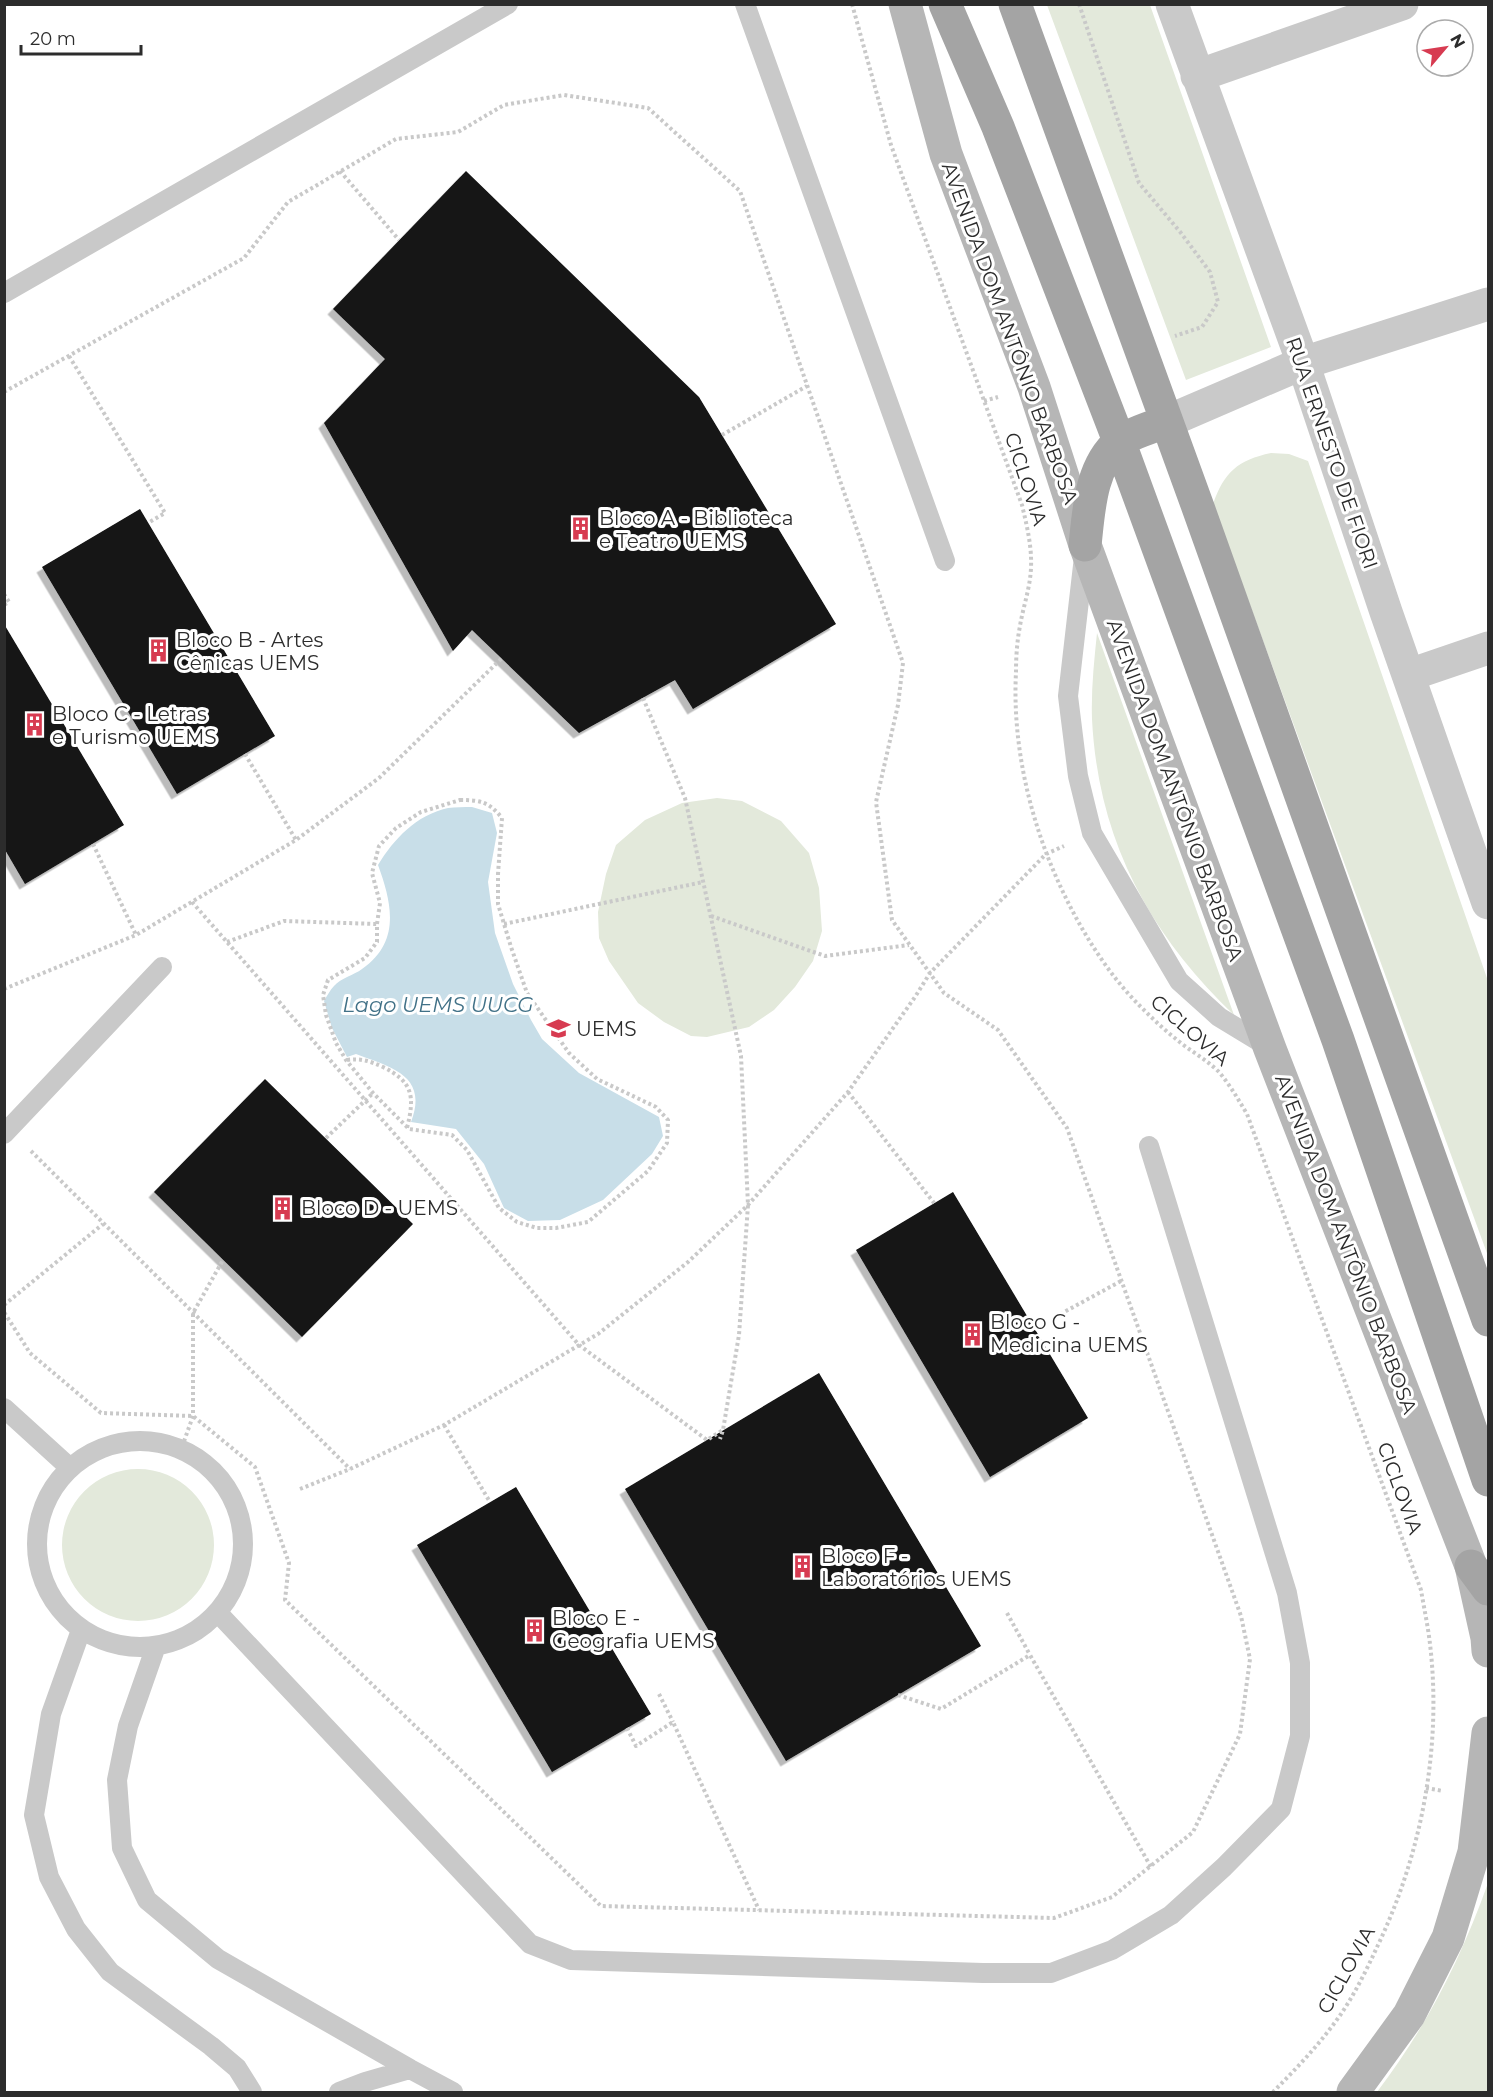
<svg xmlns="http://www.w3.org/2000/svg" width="1493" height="2097" font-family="Montserrat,sans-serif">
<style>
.green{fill:#e3e9db}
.water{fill:#c8dee8}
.building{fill:#131313;filter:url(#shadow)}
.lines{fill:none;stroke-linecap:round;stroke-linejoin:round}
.path{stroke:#c9c9c9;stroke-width:4;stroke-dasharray:3 3;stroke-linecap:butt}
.lane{stroke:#c9c9c9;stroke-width:20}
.street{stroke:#c9c9c9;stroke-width:33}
.secondary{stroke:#b6b6b6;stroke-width:33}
.primary{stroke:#a4a4a4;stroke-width:33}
.labels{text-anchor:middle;stroke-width:6;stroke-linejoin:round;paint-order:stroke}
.street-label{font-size:20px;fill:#2c2c2c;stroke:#fff}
.poi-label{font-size:20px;fill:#2c2c2c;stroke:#fff;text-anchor:start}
.water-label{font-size:21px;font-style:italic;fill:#417187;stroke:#fff}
</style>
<defs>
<filter id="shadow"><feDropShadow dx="-5.5" dy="5.5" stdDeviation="0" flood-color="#0004"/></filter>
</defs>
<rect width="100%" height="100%" fill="#fff"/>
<path class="green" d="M1047,5H1150L1271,347L1186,380Z
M1271,453L1289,454L1308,461L1488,981V1256L1213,504C1224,472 1238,460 1271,453Z
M1097,633L1234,1015C1149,934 1098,839 1092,719C1091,691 1094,662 1097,633Z
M717,798L742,801L781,821L809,853L819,888L822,931L813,961L795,987L774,1010L749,1027L707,1037L691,1036L664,1022L638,1003L609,961L599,938L598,912L606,874L616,845L645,820L682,803Z
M62 1545a76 76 0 1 1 152 0a76 76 0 1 1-152 0Z
M1488,1883V2092H1377C1427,2026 1460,1961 1488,1883Z"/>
<path class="water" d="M472,807L492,813L497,833L488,882L495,933L513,984L531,1020L542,1039L579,1073L659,1117L663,1136L652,1154L603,1200L560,1220L528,1221L504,1208L484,1164L456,1129L411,1122C429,1075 390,1067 356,1054L347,1057L332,1028L324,1001C327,996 330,990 334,986C341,978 354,975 362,969C401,942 392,903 378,865C394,839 416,815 448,808C455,807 464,807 472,807Z"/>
<path class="building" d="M466,171L699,397L836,624L693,709L675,680L579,733L472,630L453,651L324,423L385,359L333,309Z
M140,509L275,736L177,794L42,567Z
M4,624L124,825L25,884L4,848Z
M265,1079L413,1224L302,1337L154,1192Z
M953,1192L1088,1418L990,1477L856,1250Z
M819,1373L981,1646L786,1761L625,1489Z
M516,1487L651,1714L552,1772L417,1545Z"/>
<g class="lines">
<path class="path" d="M852,4L891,145L1022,505C1027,526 1032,547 1031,568C1030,589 1023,607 1020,626C1017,641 1016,657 1016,672C1012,747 1031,825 1063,892C1082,932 1108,974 1139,1005C1151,1017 1163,1029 1176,1039C1190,1051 1206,1059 1219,1072C1230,1085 1238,1099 1247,1114L1421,1590C1424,1608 1428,1626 1430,1644C1442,1746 1422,1852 1378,1945C1366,1971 1353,1998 1336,2021C1317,2047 1295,2070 1273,2092
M1079,4L1139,183L1181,233L1210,272L1218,302L1202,327L1175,336
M340,171L399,240
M69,356L165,513L148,523
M4,392L244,258L288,202L396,139L458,132L504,105L564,95L648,108L740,191L903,663L898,705L876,802L892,920L944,993L998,1030L1067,1128L1241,1616L1250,1659L1240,1734L1193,1832L1112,1897L1054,1918L601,1906L285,1600L289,1563L255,1467L193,1416L101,1413L30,1353L4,1312
M984,401L998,397
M722,435L807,386
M4,594L9,602L4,605
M643,698L685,798L741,1056L748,1205L739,1335L723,1430
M245,754L296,840
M460,800C481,800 489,802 502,818L498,874V904L511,947L527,993L569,1053L597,1079L656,1107L668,1120L667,1143L648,1171L588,1222L556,1228H537L517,1222L499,1208L467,1150L452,1135L409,1129L373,1093L346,1060L336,1043L326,1015L323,995L328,980L365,958L377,942V924L380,903L372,873L379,846L396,828L421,812Z
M93,844L136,935
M192,902L579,1345L707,1440L723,1430L720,1439
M711,916L825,956L909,945
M504,924L703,882
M227,942L284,921L377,924
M4,989L136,935L296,840L379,778L502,658
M347,1060C360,1058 370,1061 383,1067C413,1082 415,1096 407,1128
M848,1092L934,1203
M326,1138L373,1093
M31,1151L350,1469
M4,1305L103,1224
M1055,1317L1121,1281
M444,1425L490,1502
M182,1447L193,1416V1313L223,1260
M300,1489L350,1469L444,1425L598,1334L688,1262L748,1205L848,1092L915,997L930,973L1046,854L1064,846
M1007,1613L1030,1655
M659,1694L673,1722
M898,1695L941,1709L1030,1655L1151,1867
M627,1728L636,1746L673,1722L759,1910
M1426,1788L1443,1791"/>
<path class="lane" d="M745,4L945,561
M4,293L508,4
M1084,557L1068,696L1078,776L1092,833L1179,981L1219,1017L1270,1048
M4,1134L162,967
M4,1408L69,1467
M37 1544a103 103 0 1 1 206 0a103 103 0 1 1-206 0Z
M219,1614L530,1944L571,1960L983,1973H1051L1112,1950L1171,1915L1224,1867L1281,1809L1300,1736V1663L1287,1593L1149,1146
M81,1630L51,1714L34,1815L49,1877L76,1929L110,1972L211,2046L237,2068L252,2092
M156,1646L128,1726L117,1780L122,1848L147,1900L218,1959L410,2069
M339,2092L365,2082L410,2069L453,2092"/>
<path class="street" d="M1172,4L1303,363L1386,612L1488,903
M1197,76L1402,4
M1166,422L1303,363L1488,304
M1409,675L1488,648"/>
<path class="secondary" d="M905,4L946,154L1034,387L1085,545L1270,1049L1471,1566L1487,1638L1488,1651
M1353,2092L1409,2015L1448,1938L1474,1852L1488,1733"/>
<path class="primary" d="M945,4L998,127L1119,441L1338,1040L1488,1480
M1015,4L1199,510L1488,1320
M1085,545C1089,510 1090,467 1119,442C1127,435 1154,426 1166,422
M1471,1566L1488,1589"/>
</g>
<defs>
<symbol id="building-bare" viewBox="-9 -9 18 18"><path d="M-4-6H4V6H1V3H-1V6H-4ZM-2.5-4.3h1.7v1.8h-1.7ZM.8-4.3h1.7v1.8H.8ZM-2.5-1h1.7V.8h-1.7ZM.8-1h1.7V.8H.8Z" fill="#d73b51" stroke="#fff" stroke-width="2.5" paint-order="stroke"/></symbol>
<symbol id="university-bare" viewBox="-9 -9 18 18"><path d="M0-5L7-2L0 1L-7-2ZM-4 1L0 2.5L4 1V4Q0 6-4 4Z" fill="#d73b51" stroke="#fff" stroke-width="2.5" paint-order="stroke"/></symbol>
</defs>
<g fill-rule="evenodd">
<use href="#building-bare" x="564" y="512" width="33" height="33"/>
<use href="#building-bare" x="142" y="634" width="33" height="33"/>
<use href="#building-bare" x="18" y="708" width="33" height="33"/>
<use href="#university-bare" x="542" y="1012" width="33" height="33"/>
<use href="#building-bare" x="266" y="1192" width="33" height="33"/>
<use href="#building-bare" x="956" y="1318" width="33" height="33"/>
<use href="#building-bare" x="786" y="1550" width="33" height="33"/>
<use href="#building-bare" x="518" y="1614" width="33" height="33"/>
</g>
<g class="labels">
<g class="street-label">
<text transform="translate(1010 333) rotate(70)" y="7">AVENIDA DOM ANTÔNIO BARBOSA</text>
<text transform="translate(1332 453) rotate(71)" y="7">RUA ERNESTO DE FIORI</text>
<text transform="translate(1026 479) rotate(72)" y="7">CICLOVIA</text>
<text transform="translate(1175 790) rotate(70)" y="7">AVENIDA DOM ANTÔNIO BARBOSA</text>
<text transform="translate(1190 1030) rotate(41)" y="7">CICLOVIA</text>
<text transform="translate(1346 1244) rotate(69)" y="7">AVENIDA DOM ANTÔNIO BARBOSA</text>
<text transform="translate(1400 1488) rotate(70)" y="7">CICLOVIA</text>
<text transform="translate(1346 1970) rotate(-61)" y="7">CICLOVIA</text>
</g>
<g class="poi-label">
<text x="599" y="525">Bloco A - Biblioteca<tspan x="599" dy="23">e Teatro UEMS</tspan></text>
<text x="176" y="647">Bloco B - Artes<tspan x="176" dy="23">Cênicas UEMS</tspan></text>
<text x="52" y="721">Bloco C - Letras<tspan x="52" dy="23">e Turismo UEMS</tspan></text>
<text x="576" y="1036">UEMS</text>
<text x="301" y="1215">Bloco D - UEMS</text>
<text x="990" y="1329">Bloco G -<tspan x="990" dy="23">Medicina UEMS</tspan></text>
<text x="821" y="1563">Bloco F -<tspan x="821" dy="23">Laboratórios UEMS</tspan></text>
<text x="552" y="1625">Bloco E -<tspan x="552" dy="23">Geografia UEMS</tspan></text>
</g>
<g class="water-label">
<text x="438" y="1012">Lago UEMS UUCG</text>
</g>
</g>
<rect width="1493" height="2097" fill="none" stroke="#2c2c2c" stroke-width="12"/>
<g transform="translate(1445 48) rotate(61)"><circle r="28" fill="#ffffff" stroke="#ababab" stroke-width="1.5"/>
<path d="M0-4.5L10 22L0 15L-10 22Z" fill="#d73b51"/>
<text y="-9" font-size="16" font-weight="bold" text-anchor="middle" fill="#2c2c2c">N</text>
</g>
<path d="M21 45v9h120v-9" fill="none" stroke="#2c2c2c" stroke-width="3"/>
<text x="30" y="45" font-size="18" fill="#2c2c2c" stroke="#ffffff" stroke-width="4.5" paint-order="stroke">20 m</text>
</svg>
